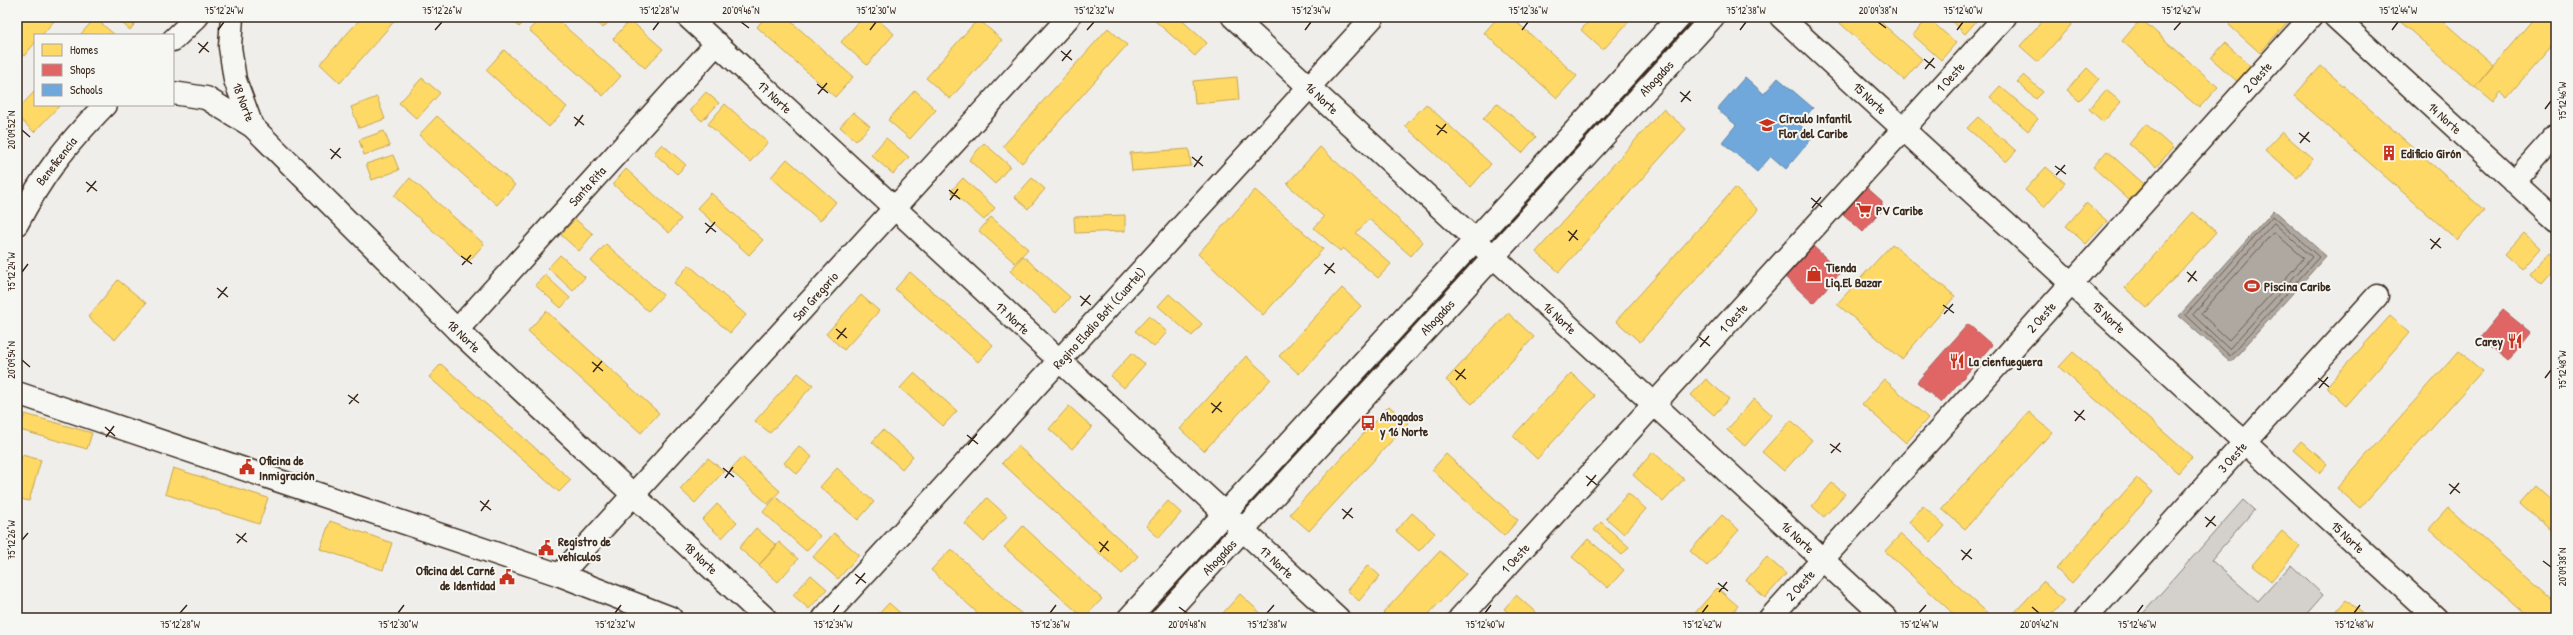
<svg xmlns="http://www.w3.org/2000/svg" width="2573" height="635" font-family="'Patrick Hand',sans-serif">
<style>
.green{fill:#d4d1cc;stroke:#887e75}
.water{fill:#afa8a1;stroke:#81766d}
.homes{fill:#ffd966;stroke:#c4a450}
.shops{fill:#e06666;stroke:#ae5450}
.schools{fill:#6fa8dc;stroke:#5f82a3}
.lines{fill:none;stroke-linecap:round;stroke-linejoin:round}
.shore{stroke:#695c52;stroke-width:1}
.minor-casing{stroke:#3b2a1e;stroke-width:25}
.major-casing{stroke:#3b2a1e;stroke-width:25}
.minor{stroke:#f6f6f2;stroke-width:22}
.major{stroke:#f6f6f2;stroke-width:22}
.ticks{fill:none;stroke:#3b2a1e;stroke-width:1.5}
.labels{text-anchor:middle;stroke-width:4;stroke-linejoin:round;paint-order:stroke}
.street-label{font-size:13px;fill:#3b2a1e;stroke:#f6f6f2}
.poi-label{font-size:13px;font-weight:bold;fill:#3b2a1e;stroke:#f6f6f2;text-anchor:start}
.neatline{fill:none;stroke:#3b2a1e;stroke-width:1.5}
.ticks-label{font-size:10px;text-anchor:middle;fill:#3b2a1e}
</style>
<rect width="100%" height="100%" fill="#efeeea"/>
<filter id="ink" filterUnits="userSpaceOnUse"><feTurbulence type="fractalNoise" baseFrequency=".025" numOctaves="2"/><feDisplacementMap in="SourceGraphic" scale="8" xChannelSelector="R" yChannelSelector="G"/><feConvolveMatrix kernelMatrix="1 2 1 2 8 2 1 2 1" color-interpolation-filters="sRGB"/></filter>
<g filter="url(#ink)">
<path class="green" d="M2243,500L2254,510L2211,560L2258,601L2291,565L2323,595L2303,618H2139Z"/>
<path class="water" d="M2274,210L2326,256L2231,362L2179,316Z"/>
<path class="homes" d="M21,17H48L54,21L42,35H35V43L24,56L17,50V22Z
M115,17H132L137,21L130,30Z
M362,17H398L340,83L320,64Z
M508,17H528L519,27Z
M541,17H554L621,76L603,96L529,30Z
M590,17H613L603,28Z
M765,17H786L853,77L835,97L757,27Z
M863,17H875L894,34L867,65L841,42Z
M1155,17H1178L1207,43L1195,56L1153,19Z
M1498,17H1511L1577,76L1557,98L1484,33Z
M1592,17H1633L1603,50L1581,30Z
M1833,17H1875L1922,59L1904,80Z
M1947,17H1980L1965,34Z
M2046,17H2078L2038,62L2020,46Z
M2237,17H2291V18L2260,53L2229,25Z
M2395,17H2438L2493,65L2475,87Z
M2535,17H2551L2556,21V41L2507,97L2501,92L2493,102L2475,87Z
M95,18L115,35H80Z
M1928,18L1956,43L1941,60L1913,35Z
M978,19L1002,40L950,99L926,78Z
M2141,19L2218,87L2199,108L2122,41Z
M630,20L663,49L645,68L613,39Z
M1108,28L1127,45L1022,163L1003,146Z
M2225,43L2254,69L2240,84L2211,58Z
M504,50L567,107L549,127L486,70Z
M2321,66L2484,210L2457,240L2294,96Z
M2087,68L2099,79L2079,101L2067,90Z
M2024,75L2043,92L2036,99L2017,82Z
M1237,77L1239,100L1195,104L1193,81Z
M422,78L440,93L417,119L399,103Z
M2000,86L2038,119L2028,131L1990,97Z
M915,90L936,110L910,139L888,120Z
M2106,90L2121,102L2103,122L2089,109Z
M35,91V105H60L34,132L17,116V110Z
M706,92L719,103L702,121L690,110Z
M377,97L385,119L359,128L351,107Z
M1497,103L1536,137L1522,153L1483,119Z
M725,104L768,142L750,162L708,124Z
M1426,104L1491,164L1471,187L1405,126Z
M1663,109L1686,129L1559,272L1536,252Z
M853,112L870,126L856,141L840,127Z
M437,116L515,185L497,205L419,135Z
M1978,117L2016,151L2006,162L1967,128Z
M2146,124L2173,148L2156,167L2129,144Z
M384,131L390,146L364,155L359,140Z
M2282,132L2313,159L2297,178L2265,150Z
M17,133L24,140L17,147Z
M886,138L909,157L893,174L871,155Z
M984,143L1010,166L995,184L969,160Z
M662,144L686,165L677,174L654,153Z
M1320,147L1423,242L1411,256L1369,219L1356,233L1391,264L1378,278L1343,248L1340,251L1314,228L1324,217L1287,184Z
M1189,149L1191,166L1132,171L1130,153Z
M2107,151L2144,184L2129,200L2093,167Z
M393,155L399,170L372,180L366,164Z
M787,159L836,202L820,221L771,177Z
M2046,167L2065,183L2044,207L2025,190Z
M626,169L681,219L669,233L613,184Z
M410,178L484,244L468,262L394,196Z
M963,178L995,208L984,220L951,191Z
M1032,178L1045,189L1028,209L1015,197Z
M1735,188L1758,210L1640,342L1616,321Z
M1255,190L1323,249L1263,315L1198,254Z
M711,193L763,240L749,255L697,208Z
M2086,203L2107,221L2086,244L2066,226Z
M2193,212L2216,232L2147,308L2125,288Z
M1125,215V231L1075,233L1074,217Z
M991,217L1028,249L1015,263L979,231Z
M575,219L593,234L579,251L561,235Z
M2524,233L2540,248L2522,269L2505,254Z
M606,244L663,295L648,311L591,261Z
M1892,244L1955,296L1902,359L1837,304Z
M2548,253L2556,260V269L2542,285L2530,274Z
M560,255L585,277L573,291L548,268Z
M1023,256L1070,297L1056,313L1010,271Z
M689,265L746,315L730,333L674,283Z
M910,272L993,345L978,362L895,289Z
M545,275L570,298L561,308L535,285Z
M118,280L146,303L115,340L88,317Z
M1342,288L1361,306L1299,374L1279,356Z
M1169,294L1202,324L1192,336L1158,306Z
M861,295L879,311L844,350L826,334Z
M546,311L659,413L641,433L528,331Z
M1508,313L1534,337L1472,404L1446,380Z
M1149,316L1167,332L1154,347L1135,331Z
M2390,316L2409,333L2346,405L2326,387Z
M2459,351L2482,371L2360,508L2337,488Z
M2073,352L2192,457L2178,473L2059,367Z
M1132,353L1145,364L1124,388L1111,376Z
M1246,356L1271,379L1204,451L1180,429Z
M441,364L571,480L559,492L429,377Z
M798,373L813,385L770,433L755,421Z
M914,373L957,411L943,426L900,388Z
M1571,373L1595,396L1537,459L1513,436Z
M1706,379L1729,399L1714,415L1691,395Z
M1884,379L1928,418L1906,443L1862,404Z
M1754,399L1772,415L1745,446L1727,430Z
M1069,406L1092,427L1072,449L1049,429Z
M1389,406L1408,423L1309,531L1290,514Z
M2029,412L2052,432L1965,529L1942,509Z
M25,414L92,433L87,449L20,430Z
M1791,420L1812,440L1784,471L1762,452Z
M883,430L913,456L902,469L872,442Z
M2301,441L2327,464L2319,473L2293,450Z
M799,446L812,457L797,474L784,463Z
M1018,446L1138,556L1122,574L1002,463Z
M1653,452L1684,479L1663,502L1633,475Z
M1446,454L1518,520L1504,536L1432,470Z
M22,455L41,460L29,501L17,498V473Z
M742,457L780,491L768,504L730,470Z
M708,458L724,471L695,503L680,489Z
M173,468L268,498L259,524L165,494Z
M837,468L874,502L858,520L820,487Z
M2137,478L2153,492L2072,583L2056,569Z
M1832,483L1845,494L1824,517L1812,506Z
M2535,486L2556,505V535L2520,503Z
M1628,493L1646,509L1624,534L1606,518Z
M776,497L820,536L806,551L763,512Z
M987,498L1007,516L984,542L965,524Z
M1168,501L1181,513L1159,538L1146,526Z
M717,504L737,522L722,538L702,520Z
M1923,506L1945,526L1931,542L1909,522Z
M2448,508L2556,603V618H2530L2429,529Z
M1412,513L1435,533L1419,551L1396,531Z
M1722,515L1739,530L1707,566L1690,551Z
M330,521L392,543L383,570L320,549Z
M1601,522L1629,547L1622,555L1594,530Z
M1023,526L1102,599L1084,618L1004,547Z
M756,528L777,546L759,565L739,548Z
M2282,531L2300,547L2271,581L2252,565Z
M834,533L859,555L838,579L813,557Z
M1901,534L1993,618H1958L1885,551Z
M1588,539L1624,570L1608,588L1572,557Z
M779,542L798,559L778,582L759,565Z
M951,549L1026,618H983L931,570Z
M1440,551L1466,574L1425,618H1389L1383,613Z
M1767,557L1786,574L1765,598L1746,580Z
M1368,565L1380,576L1359,601L1347,590Z
M811,575L827,589L809,609L793,595Z
M2043,582L2064,601L2048,618H2019L2014,613Z
M1717,588L1738,606L1728,618H1701L1695,613Z
M1240,594L1266,618H1228L1223,613Z
M1516,595L1542,618H1515L1504,609Z
M2346,600L2367,618H2336L2333,615Z
M889,603L906,618H875Z"/>
<path class="shops" d="M1865,186L1882,201V210L1863,232L1842,213Z
M1813,246L1841,272L1813,303L1784,276Z
M2503,310L2530,332L2507,361L2480,338Z
M1968,324L1992,345L1941,403L1917,382Z"/>
<path class="schools" d="M1745,77L1764,94L1778,78L1813,108L1799,124L1813,137L1786,169L1771,156L1757,172L1722,142L1736,125L1717,109Z"/>
<g class="lines">
<path class="shore" d="M2273,216L2319,257L2230,356L2186,315Z
M2274,223L2312,257L2229,349L2193,315Z
M2274,232L2304,258L2229,340L2201,314Z"/>
<defs>
<path id="minor" d="M688,17L1338,618
M1233,17L1886,618
M1781,17L2436,618
M2335,17L2556,220
M173,40L197,17
M173,93L206,98L252,126
M2514,182L2556,135
M17,224C43,174 66,145 105,105
M457,330L717,43
M17,393L560,575L671,618
M560,575L1069,17
M824,618L1373,17
M1460,618L2005,17
M1770,618L2311,17
M2086,618L2377,296"/>
<path id="major" d="M232,17L230,47L235,80L252,126L457,330L765,618
M1129,618L1679,17
M1162,618L1713,17"/>
</defs>
<use href="#minor" class="minor-casing"/>
<use href="#major" class="major-casing"/>
<use href="#minor" class="minor"/>
<use href="#major" class="major"/>
</g>
</g>
<path class="ticks" d="M741,22L749,28M1878,22L1886,28M218,30L224,22M435,30L442,22M653,30L659,22M870,30L876,22M1087,30L1094,22M1305,30L1311,22M1522,30L1528,22M1740,30L1746,22M1957,30L1963,22M2174,30L2181,22M2392,30L2398,22M198,43L209,52M1061,51L1072,60M199,53L208,42M1924,59L1935,68M1062,61L1071,50M1925,69L1934,58M817,84L828,93M1680,92L1691,101M818,94L827,83M1681,102L1690,91M2545,109L2551,101M574,117L584,125M1436,125L1447,133M575,126L583,115M22,130L30,137M2299,133L2310,142M1437,135L1446,124M2300,143L2309,132M330,149L341,158M1192,157L1203,166M331,159L340,148M2055,166L2066,174M1194,167L1202,156M2056,175L2065,165M86,182L97,191M949,190L960,199M87,192L96,181M1811,198L1822,207M950,200L958,189M1812,208L1821,197M705,223L716,232M1568,231L1578,240M706,233L715,222M2430,239L2441,248M1569,241L1577,230M2431,249L2440,238M461,256L472,264M1324,264L1335,273M462,265L471,255M22,272L28,264M2187,272L2197,281M1325,274L1334,263M2188,282L2196,271M217,288L228,297M1080,296L1091,305M218,298L227,287M1943,305L1954,313M1081,306L1090,295M1944,314L1953,304M836,329L847,338M1699,337L1710,346M837,339L846,328M1700,347L1709,336M22,360L30,367M592,362L603,371M1455,370L1466,379M593,372L602,361M2318,378L2329,387M2545,378L2551,370M1456,380L1465,369M2319,388L2328,377M348,395L359,403M1211,403L1222,412M349,404L358,394M2074,411L2085,420M1212,413L1221,402M2075,421L2084,410M105,427L115,436M967,435L978,444M106,437L114,426M1830,444L1841,452M968,445L977,434M1831,453L1840,443M723,468L734,477M1586,476L1597,485M725,478L733,467M2449,484L2460,493M1587,486L1596,475M2450,494L2459,483M480,501L491,510M1342,509L1353,518M481,511L489,500M2205,517L2216,526M1343,519L1352,508M2206,527L2215,516M236,534L247,542M22,540L28,533M1099,542L1109,551M237,543L246,533M1961,550L1972,559M1100,552L1108,541M1962,560L1971,549M2543,561L2551,567M855,574L866,583M1718,583L1728,591M856,584L865,573M1719,592L1727,582M1179,607L1187,613M2032,607L2039,613M180,613L187,605M398,613L404,605M615,613L621,605M833,613L839,605M1050,613L1056,605M1267,613L1274,605M1485,613L1491,605M1702,613L1708,605M1919,613L1926,605M2137,613L2143,605M2354,613L2360,605"/>
<defs>
<symbol id="school-bare" viewBox="-9 -9 18 18"><path d="M0-5L7-2L0 1L-7-2ZM-4 1L0 2.5L4 1V4Q0 6-4 4Z" fill="#c8321e" stroke="#f6f6f2" stroke-width="2.5" paint-order="stroke"/></symbol>
<symbol id="building-bare" viewBox="-9 -9 18 18"><path d="M-4-6H4V6H1V3H-1V6H-4ZM-2.5-4.3h1.7v1.8h-1.7ZM.8-4.3h1.7v1.8H.8ZM-2.5-1h1.7V.8h-1.7ZM.8-1h1.7V.8H.8Z" fill="#c8321e" stroke="#f6f6f2" stroke-width="2.5" paint-order="stroke"/></symbol>
<symbol id="supermarket-bare" viewBox="-9 -9 18 18"><path d="M-6-5.5h2.5l.6 2H6L4.5 2H-2.5L-4.4-4H-6ZM-1.5 3.2a1.3 1.3 0 1 0 .1 0ZM3 3.2a1.3 1.3 0 1 0 .1 0Z" fill="#c8321e" stroke="#f6f6f2" stroke-width="2.5" paint-order="stroke"/></symbol>
<symbol id="shop-bare" viewBox="-9 -9 18 18"><path d="M-5-2.5h2.3a2.7 3.5 0 0 1 5.4 0H5L5.5 6h-11ZM-1.5-2.5h3a1.5 2.3 0 0 0-3 0Z" fill="#c8321e" stroke="#f6f6f2" stroke-width="2.5" paint-order="stroke"/></symbol>
<symbol id="stadium-bare" viewBox="-9 -9 18 18"><path d="M0-5a6.5 5 0 1 0 0 10a6.5 5 0 1 0 0-10ZM-3.5-1.8h7v3.6h-7Z" fill="#c8321e" stroke="#f6f6f2" stroke-width="2.5" paint-order="stroke"/></symbol>
<symbol id="restaurant-bare" viewBox="-9 -9 18 18"><path d="M-5-6h1v4h1v-4h1v4h1v-4h1v5L-1.5 .5V6h-2V.5L-5-1ZM5-6V6H3V1.5H1.5Q1.5-4 5-6Z" fill="#c8321e" stroke="#f6f6f2" stroke-width="2.5" paint-order="stroke"/></symbol>
<symbol id="bus-bare" viewBox="-9 -9 18 18"><path d="M-5-6H5V4H4V6H2V4H-2V6H-4V4H-5ZM-3.5-4V0h7V-4ZM-3.5 1.2v1.5H-2V1.2ZM2 1.2v1.5H3.5V1.2Z" fill="#c8321e" stroke="#f6f6f2" stroke-width="2.5" paint-order="stroke"/></symbol>
<symbol id="civic-bare" viewBox="-9 -9 18 18"><path d="M-.6-6.5H3V-4.5H.6V-3L4-1V1h2V6H-6V1h2V-1L-.6-3ZM-1.2 2.5V6h2.4V2.5Z" fill="#c8321e" stroke="#f6f6f2" stroke-width="2.5" paint-order="stroke"/></symbol>
</defs>
<g fill-rule="evenodd">
<use href="#school-bare" x="1756" y="114" width="22" height="22"/>
<use href="#building-bare" x="2378" y="142" width="22" height="22"/>
<use href="#supermarket-bare" x="1853" y="199" width="22" height="22"/>
<use href="#shop-bare" x="1803" y="263" width="22" height="22"/>
<use href="#stadium-bare" x="2241" y="275" width="22" height="22"/>
<use href="#restaurant-bare" x="2504" y="330" width="22" height="22"/>
<use href="#restaurant-bare" x="1946" y="350" width="22" height="22"/>
<use href="#bus-bare" x="1357" y="412" width="22" height="22"/>
<use href="#civic-bare" x="236" y="456" width="22" height="22"/>
<use href="#civic-bare" x="535" y="537" width="22" height="22"/>
<use href="#civic-bare" x="496" y="566" width="22" height="22"/>
</g>
<g class="labels">
<g class="street-label">
<text transform="translate(1950 77) rotate(-48)" y="5">1 Oeste</text>
<text transform="translate(2257 77) rotate(-48)" y="5">2 Oeste</text>
<text transform="translate(1656 78) rotate(-47)" y="5">Ahogados</text>
<text transform="translate(775 97) rotate(43)" y="5">17 Norte</text>
<text transform="translate(1322 98) rotate(43)" y="5">16 Norte</text>
<text transform="translate(1870 98) rotate(43)" y="5">15 Norte</text>
<text transform="translate(244 102) rotate(69)" y="5">18 Norte</text>
<text transform="translate(2445 118) rotate(42)" y="5">14 Norte</text>
<text transform="translate(56 161) rotate(-52)" y="5">Beneficencia</text>
<text transform="translate(587 186) rotate(-48)" y="5">Santa Rita</text>
<text transform="translate(815 296) rotate(-48)" y="5">San Gregorio</text>
<text transform="translate(1437 317) rotate(-47)" y="5">Ahogados</text>
<text transform="translate(2041 317) rotate(-48)" y="5">2 Oeste</text>
<text transform="translate(2109 317) rotate(43)" y="5">15 Norte</text>
<text transform="translate(1013 318) rotate(43)" y="5">17 Norte</text>
<text transform="translate(1099 318) rotate(-48)" y="5">Regino Eladio Boti (Cuartel)</text>
<text transform="translate(1560 318) rotate(43)" y="5">16 Norte</text>
<text transform="translate(1733 318) rotate(-48)" y="5">1 Oeste</text>
<text transform="translate(464 336) rotate(44)" y="5">18 Norte</text>
<text transform="translate(2232 457) rotate(-48)" y="5">3 Oeste</text>
<text transform="translate(1798 537) rotate(43)" y="5">16 Norte</text>
<text transform="translate(2348 537) rotate(43)" y="5">15 Norte</text>
<text transform="translate(1219 557) rotate(-47)" y="5">Ahogados</text>
<text transform="translate(701 558) rotate(43)" y="5">18 Norte</text>
<text transform="translate(1515 558) rotate(-48)" y="5">1 Oeste</text>
<text transform="translate(1277 562) rotate(43)" y="5">17 Norte</text>
<text transform="translate(1800 585) rotate(-48)" y="5">2 Oeste</text>
</g>
<g class="poi-label">
<text x="1779" y="123">Círculo Infantil<tspan x="1779" dy="15">Flor del Caribe</tspan></text>
<text x="2401" y="158">Edificio Girón</text>
<text x="1876" y="215">PV Caribe</text>
<text x="1826" y="272">Tienda<tspan x="1826" dy="15">Liq.El Bazar</tspan></text>
<text x="2264" y="291">Piscina Caribe</text>
<text x="2503" y="346" text-anchor="end">Carey</text>
<text x="1969" y="366">La cienfueguera</text>
<text x="1380" y="421">Ahogados<tspan x="1380" dy="15">y 16 Norte</tspan></text>
<text x="259" y="465">Oficina de<tspan x="259" dy="15">Inmigración</tspan></text>
<text x="558" y="546">Registro de<tspan x="558" dy="15">vehículos</tspan></text>
<text x="495" y="575" text-anchor="end">Oficina del Carné<tspan x="495" dy="15">de Identidad</tspan></text>
</g>
</g>
<rect width="2573" height="635" fill="none" stroke="#f6f6f2" stroke-width="44"/>
<rect x="34" y="34" width="140" height="72" fill="#f6f6f2" stroke="#aba49d"/>
<rect x="42" y="44" width="20" height="12" fill="#ffd966" stroke="#aba49d"/>
<text x="70" y="54" font-size="12" fill="#3b2a1e">Homes</text>
<rect x="42" y="64" width="20" height="12" fill="#e06666" stroke="#aba49d"/>
<text x="70" y="74" font-size="12" fill="#3b2a1e">Shops</text>
<rect x="42" y="84" width="20" height="12" fill="#6fa8dc" stroke="#aba49d"/>
<text x="70" y="94" font-size="12" fill="#3b2a1e">Schools</text>
<rect x="22" y="22" width="2529" height="591" class="neatline"/>
<g class="ticks-label">
<text x="224" y="14">75°12'24"W</text>
<text x="442" y="14">75°12'26"W</text>
<text x="659" y="14">75°12'28"W</text>
<text x="741" y="14">20°09'46"N</text>
<text x="876" y="14">75°12'30"W</text>
<text x="1094" y="14">75°12'32"W</text>
<text x="1311" y="14">75°12'34"W</text>
<text x="1528" y="14">75°12'36"W</text>
<text x="1746" y="14">75°12'38"W</text>
<text x="1878" y="14">20°09'38"N</text>
<text x="1963" y="14">75°12'40"W</text>
<text x="2181" y="14">75°12'42"W</text>
<text x="2398" y="14">75°12'44"W</text>
<text transform="translate(2562 101) rotate(-90)" y="4">75°12'46"W</text>
<text transform="translate(11 130) rotate(-90)" y="4">20°09'52"N</text>
<text transform="translate(11 272) rotate(-90)" y="4">75°12'24"W</text>
<text transform="translate(11 360) rotate(-90)" y="4">20°09'54"N</text>
<text transform="translate(2562 370) rotate(-90)" y="4">75°12'48"W</text>
<text transform="translate(11 540) rotate(-90)" y="4">75°12'26"W</text>
<text transform="translate(2562 567) rotate(-90)" y="4">20°09'38"N</text>
<text x="180" y="628">75°12'28"W</text>
<text x="398" y="628">75°12'30"W</text>
<text x="615" y="628">75°12'32"W</text>
<text x="833" y="628">75°12'34"W</text>
<text x="1050" y="628">75°12'36"W</text>
<text x="1187" y="628">20°09'48"N</text>
<text x="1267" y="628">75°12'38"W</text>
<text x="1485" y="628">75°12'40"W</text>
<text x="1702" y="628">75°12'42"W</text>
<text x="1919" y="628">75°12'44"W</text>
<text x="2039" y="628">20°09'42"N</text>
<text x="2137" y="628">75°12'46"W</text>
<text x="2354" y="628">75°12'48"W</text>
</g>
</svg>
